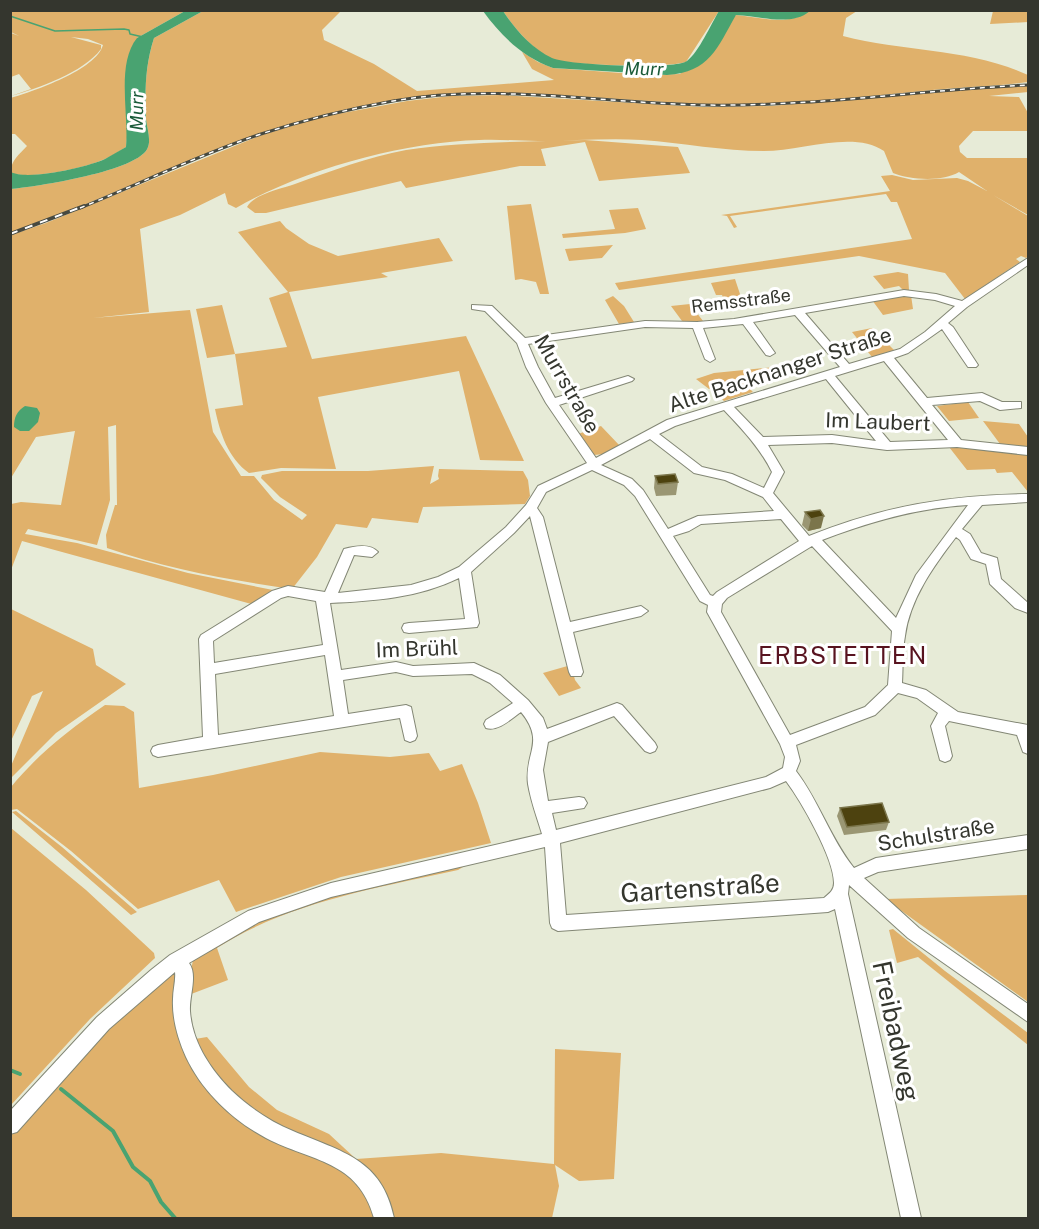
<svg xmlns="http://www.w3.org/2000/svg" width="1039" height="1229" font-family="'Public Sans',sans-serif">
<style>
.green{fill:#e0b16b}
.water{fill:#49a371}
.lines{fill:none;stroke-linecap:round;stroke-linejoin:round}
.stream-far1{stroke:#49a371;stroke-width:1.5}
.stream{stroke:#49a371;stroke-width:4}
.minor-casing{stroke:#838775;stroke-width:2}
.minor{fill:#fff;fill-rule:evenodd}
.rail-far1-casing{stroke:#474940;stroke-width:3}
.rail-casing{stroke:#474940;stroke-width:4}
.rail-far1{stroke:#fff;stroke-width:1.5;stroke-dasharray:5;stroke-linecap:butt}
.rail{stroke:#fff;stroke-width:2;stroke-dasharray:8;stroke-linecap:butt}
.wall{fill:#9a9673}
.shaded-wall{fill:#7b754b}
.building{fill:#4d420f;stroke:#7b754b;stroke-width:1.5}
.labels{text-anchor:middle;stroke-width:6;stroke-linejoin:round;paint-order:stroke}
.far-water-label{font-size:18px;font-style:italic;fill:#1a5b39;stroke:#fff}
.far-street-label{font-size:18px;fill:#34362e;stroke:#fff}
.street-label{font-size:21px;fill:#34362e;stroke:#fff}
.quarter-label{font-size:24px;letter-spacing:1.5px;fill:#58131f;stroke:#fff}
.near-street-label{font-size:26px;fill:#34362e;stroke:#fff}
</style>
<rect width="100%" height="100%" fill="#e7ebd7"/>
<path class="green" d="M810,10L857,11L846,18L843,36C905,52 969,48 1028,75V82C994,87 958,87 923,91C849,98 775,107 701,104C601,100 502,85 403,99C277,116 162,174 45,221L11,232V189C34,187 141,171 148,147C151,139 147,128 146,119C145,89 145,67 154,38L203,11H341L322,30L324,40L374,64L417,91L554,80L532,69L522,52L538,62L553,68L649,75L680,74L736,15C759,17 791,27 810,10Z
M10,11H185L137,38L126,147C119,151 112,156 105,159C85,168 30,180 11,173C10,161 19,155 27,146L15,134H11V98C34,91 96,70 103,45L88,39L71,37L101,45V49C83,73 38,88 11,96L31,89L19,74L11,77V33L19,36L11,32Z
M503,11H719L686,62C668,68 570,66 552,59C532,49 515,29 503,11Z
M993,11H1028V22L990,24Z
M1028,86V92L989,96L1019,97L1028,113V131H973L959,146L960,152L967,158H1028V215L993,195L1028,216V256L1026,258L1021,256L1016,259L1020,262L965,299L945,273L859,256L619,290L615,283L912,239L897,202H891L886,194L730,216L737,227L734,228L727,216L721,215L890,191L881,176L892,175L913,180L957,178L968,181L987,191L959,172C943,182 910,180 893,173L884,151C854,130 800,151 764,151C723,151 683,143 642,140C607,138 573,141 538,141C518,141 499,139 479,140C403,142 302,170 236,208L228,204L225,193L180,215L140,229L149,312L93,318L190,310L213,432L241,476H254L274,500L302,520L307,515L280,497L261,478L262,475L282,471H368L434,466L430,484L439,479L438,476L439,469L523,471L528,480L530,496L525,504L423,507L418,523L372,518L367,528L336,524L317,557L292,589C230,580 167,569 107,548L106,535L115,505H117L116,425L108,427L110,500L97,545L28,529L25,534L77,543L188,573L273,590V594L255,605L22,541L11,570V504L21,502L61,505L75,431L36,437L11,478V235L46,223L259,136L321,117L407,101L451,96L501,95L702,107L771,106L960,89Z
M585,140L678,147L690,173L599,181L585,142L541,149L546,166H520L406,188L401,181L266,213H255L247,207C254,194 281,189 295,184C331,171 368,157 406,150C465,141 525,142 585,140Z
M531,204L549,294H540L536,282L521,279L515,280L507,206Z
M638,208L646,229L625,233L563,238L562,234L615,229L609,210Z
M280,221L286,228L309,244L338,256L439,238L453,261L381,273L388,277L289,292L312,359L466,336L524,461L480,460L459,371L318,397L336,469L281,468L249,473C228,458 220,433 215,409L243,405L235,354L207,358L196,309L222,305L235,354L287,347L269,298L288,292L238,232Z
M613,245L602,258L569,261L565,249Z
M898,272L908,274L909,290H903L899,286L884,289L873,276Z
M735,279L741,297L724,300L722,295H716L711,283Z
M911,295L913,309L883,315L872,300Z
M613,296L624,306L634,322L619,324L605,300Z
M690,304L703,321H682L671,306Z
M872,328L895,351L872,357L852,332Z
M775,367L777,369L741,380L753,392L724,401L710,389L714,387L709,389L696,379L714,373Z
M968,402L979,418L949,421L937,406Z
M983,421L1019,424L1028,437V447L1000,444Z
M601,426L620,446L604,454L594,455L578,434Z
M949,447L1028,454V492L1012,472L997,473L995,469L967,470Z
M11,609L93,649L96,665L126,684L56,733L11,778V766L43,691L32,696L11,741Z
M571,665L575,680L581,688L559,696L543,673Z
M105,705L124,706L134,712L139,788L213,775L320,752L390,757L429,753L440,771L462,764L478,803L491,843L341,877L236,912L219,880L138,909L71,851L17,809L11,810V787C39,753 69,730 105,705Z
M16,811L62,847L137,912L131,915L12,812Z
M11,828L86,890L154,953L155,958L90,1019L11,1105Z
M468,864L458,870C377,888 289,902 217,948L228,980L186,996L194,955L233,932L298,904Z
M1028,895V1002L885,899Z
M893,929L945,971L1028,1033V1045L918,957L897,963L889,930Z
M171,971L178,972L203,1080L356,1175L375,1206L378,1218H11V1134L76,1058Z
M207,1037L249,1087L277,1110L329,1134L356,1159L441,1153L554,1164L555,1049L621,1053L614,1179L579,1181L555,1165L559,1186L552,1218H388V1207L366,1168L356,1159L284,1130L237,1099L218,1078L195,1039Z"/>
<path class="water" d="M185,11H203L154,38C145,66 145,90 146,119C147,128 151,139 148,147C141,171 34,187 11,189V172C27,181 88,167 105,159C112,155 119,151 126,147C129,114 116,64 137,38Z
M483,11H503C515,29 531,48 552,58C566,65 675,70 687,61C699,52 711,24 719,11H810C791,27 760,16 736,15C717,48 710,72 667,75L553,68C523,57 502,37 483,11Z
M25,406L37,408L40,413L38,422L29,431H20L14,427C14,417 17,411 25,406Z"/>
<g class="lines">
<path class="stream-far1" d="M10,16L55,31L124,29L129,30L130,34L143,37"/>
<path class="stream" d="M10,1070L20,1074
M61,1089L113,1131L133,1167L150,1181L161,1202L175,1218"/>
<defs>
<path id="minor" d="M1028,258V265L967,307L948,323L953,327L978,365L976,367H968L942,329L908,353L894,358L927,398L982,393L1002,402H1021V408L1000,410L980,401L932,405L961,440L1028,447V455L957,447L887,450L832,443L768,445L784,472L773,493L809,536C884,506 948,495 1028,494V502L982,505L962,529L970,534L981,553L997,558L1001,579L1028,603V613L1015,608L990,584L986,564L971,559L960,540L956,537C933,567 910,599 905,636C902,652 903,668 902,683L926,690L958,712L1028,725V754L1023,752L1017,735L949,721L945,726L952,756L950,760L945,762L940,760L931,726L938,713L917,698L898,693L875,715L796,745L800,761L796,771C819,801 830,838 854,868L876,858L1028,835V849L878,872L864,878L919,928L1028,1004V1022L908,938L849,885L848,894L921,1218H901L835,909L828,912L558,931L552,928L550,923L545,847L331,897L259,922L189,963C198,975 189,996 190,1011C192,1042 211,1070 232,1091C250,1108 271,1122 293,1131C342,1152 382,1159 394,1218H374C358,1160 312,1162 266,1138C232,1120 202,1091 186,1057C178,1039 172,1019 173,999C173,990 176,980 175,972L109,1029L17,1132L10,1134V1111L97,1017L151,970L170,955L248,911L331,883L542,834C537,817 531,802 528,784C524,753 546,742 521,712C512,718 498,732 486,728L484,724L486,720L513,703L490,683L472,674L413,676L396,672L343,680L348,714L406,705L411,707L417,736L415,740L410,742L405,740L400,718L158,757L153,755L151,751L153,747L158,745L203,737L199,639L201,635L272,591L288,586L325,592L344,549C355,546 370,543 378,552L372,557L354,555L338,593L411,585L438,577L459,567L506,527L526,505L538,486L587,463L546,403L526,367L517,343L485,311L472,309V305L492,306L525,338L645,321L697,322L734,319L904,290L936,294L962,301ZM904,296L935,300L955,306L925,332L900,349L849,364L805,313ZM795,315L840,367L667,420L596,458L559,405L632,381L634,379L628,376L555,398L538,367L528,344L645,327L693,328L705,359L710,362L715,359L703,328L743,324L766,355L770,356L775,353L753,322ZM884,361L948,440L890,442L835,376ZM826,379L876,441L832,435L763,437L734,407ZM724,410C743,430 760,448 772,472L764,488L732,474L702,467L659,434L675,426ZM650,439L694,473L725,480L763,497L774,511L698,516L668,529L643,490L632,479L601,465ZM592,470L624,485L635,496L700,601L708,605L707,612L780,744L785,757L783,768L766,777L556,830L552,813L584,808L587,803L584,798L579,797L548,801L543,770L548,742L614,716L645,751L650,753L655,751L657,747L655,743L622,705L617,703L547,729L543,718L528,700L500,675L474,663L413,666L396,662L341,670L330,603C374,601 418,598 459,578L465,619L409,623L404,624L402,628L404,632L409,633L477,627L479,623L471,572L514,533L530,516L569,672L571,676H581L583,672L573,632L641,616L648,611L641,606L570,622L543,517L537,508L546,492ZM968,505L916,575L896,618L822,540C869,522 917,508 968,505ZM781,519L799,541L717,592L713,596L710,595L673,536L689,531L701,524ZM812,546L892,631L888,685L865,707L790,735L721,612L722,604L727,598ZM288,596L316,601L323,645L214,663L213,641L281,598ZM325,655L334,716L218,735L215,674ZM786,781C801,801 834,858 834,883C834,890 830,893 824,898L566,915L560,843L770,788Z"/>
</defs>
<use href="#minor" class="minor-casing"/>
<use href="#minor" class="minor"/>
<defs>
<path id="rail-far1" d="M80,208C139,184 201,154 261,134C304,120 348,109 393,101C495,83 600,103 703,105C811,107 920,90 1028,85"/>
<path id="rail" d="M10,234L84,206"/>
</defs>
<use href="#rail-far1" class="rail-far1-casing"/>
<use href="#rail" class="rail-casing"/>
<use href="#rail-far1" class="rail-far1"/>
<use href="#rail" class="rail"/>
</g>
<path class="wall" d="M655,476L678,482L676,495L656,496L654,488Z
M805,512L821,528L808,531L802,525Z
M840,808L889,822L886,830L844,835L837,816Z"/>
<path class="shaded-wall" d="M824,516L821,528L808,531L811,519Z"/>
<path class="building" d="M675,474L678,482L658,484L655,476Z
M820,510L824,516L811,519L805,512Z
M882,803L889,822L847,827L840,808Z"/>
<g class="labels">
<g class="far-water-label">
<text transform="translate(644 69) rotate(1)" y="6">Murr</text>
<text transform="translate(137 111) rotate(-89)" y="6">Murr</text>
</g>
<g class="far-street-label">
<text transform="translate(741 301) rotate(-7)" y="6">Remsstraße</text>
</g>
<g class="street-label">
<text transform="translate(780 370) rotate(-18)" y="7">Alte Backnanger Straße</text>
<text transform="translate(567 384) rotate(60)" y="7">Murrstraße</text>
<text transform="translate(878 422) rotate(2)" y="7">Im Laubert</text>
<text transform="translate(417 649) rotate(-2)" y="7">Im Brühl</text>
<text transform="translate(936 835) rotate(-9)" y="7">Schulstraße</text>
</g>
<g class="quarter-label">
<text x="843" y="664">ERBSTETTEN</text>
</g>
<g class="near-street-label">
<text transform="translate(700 888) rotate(-4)" y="9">Gartenstraße</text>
<text transform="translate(896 1031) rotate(78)" y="9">Freibadweg</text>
</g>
</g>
<rect width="1039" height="1229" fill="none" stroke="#34362e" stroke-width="24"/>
</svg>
